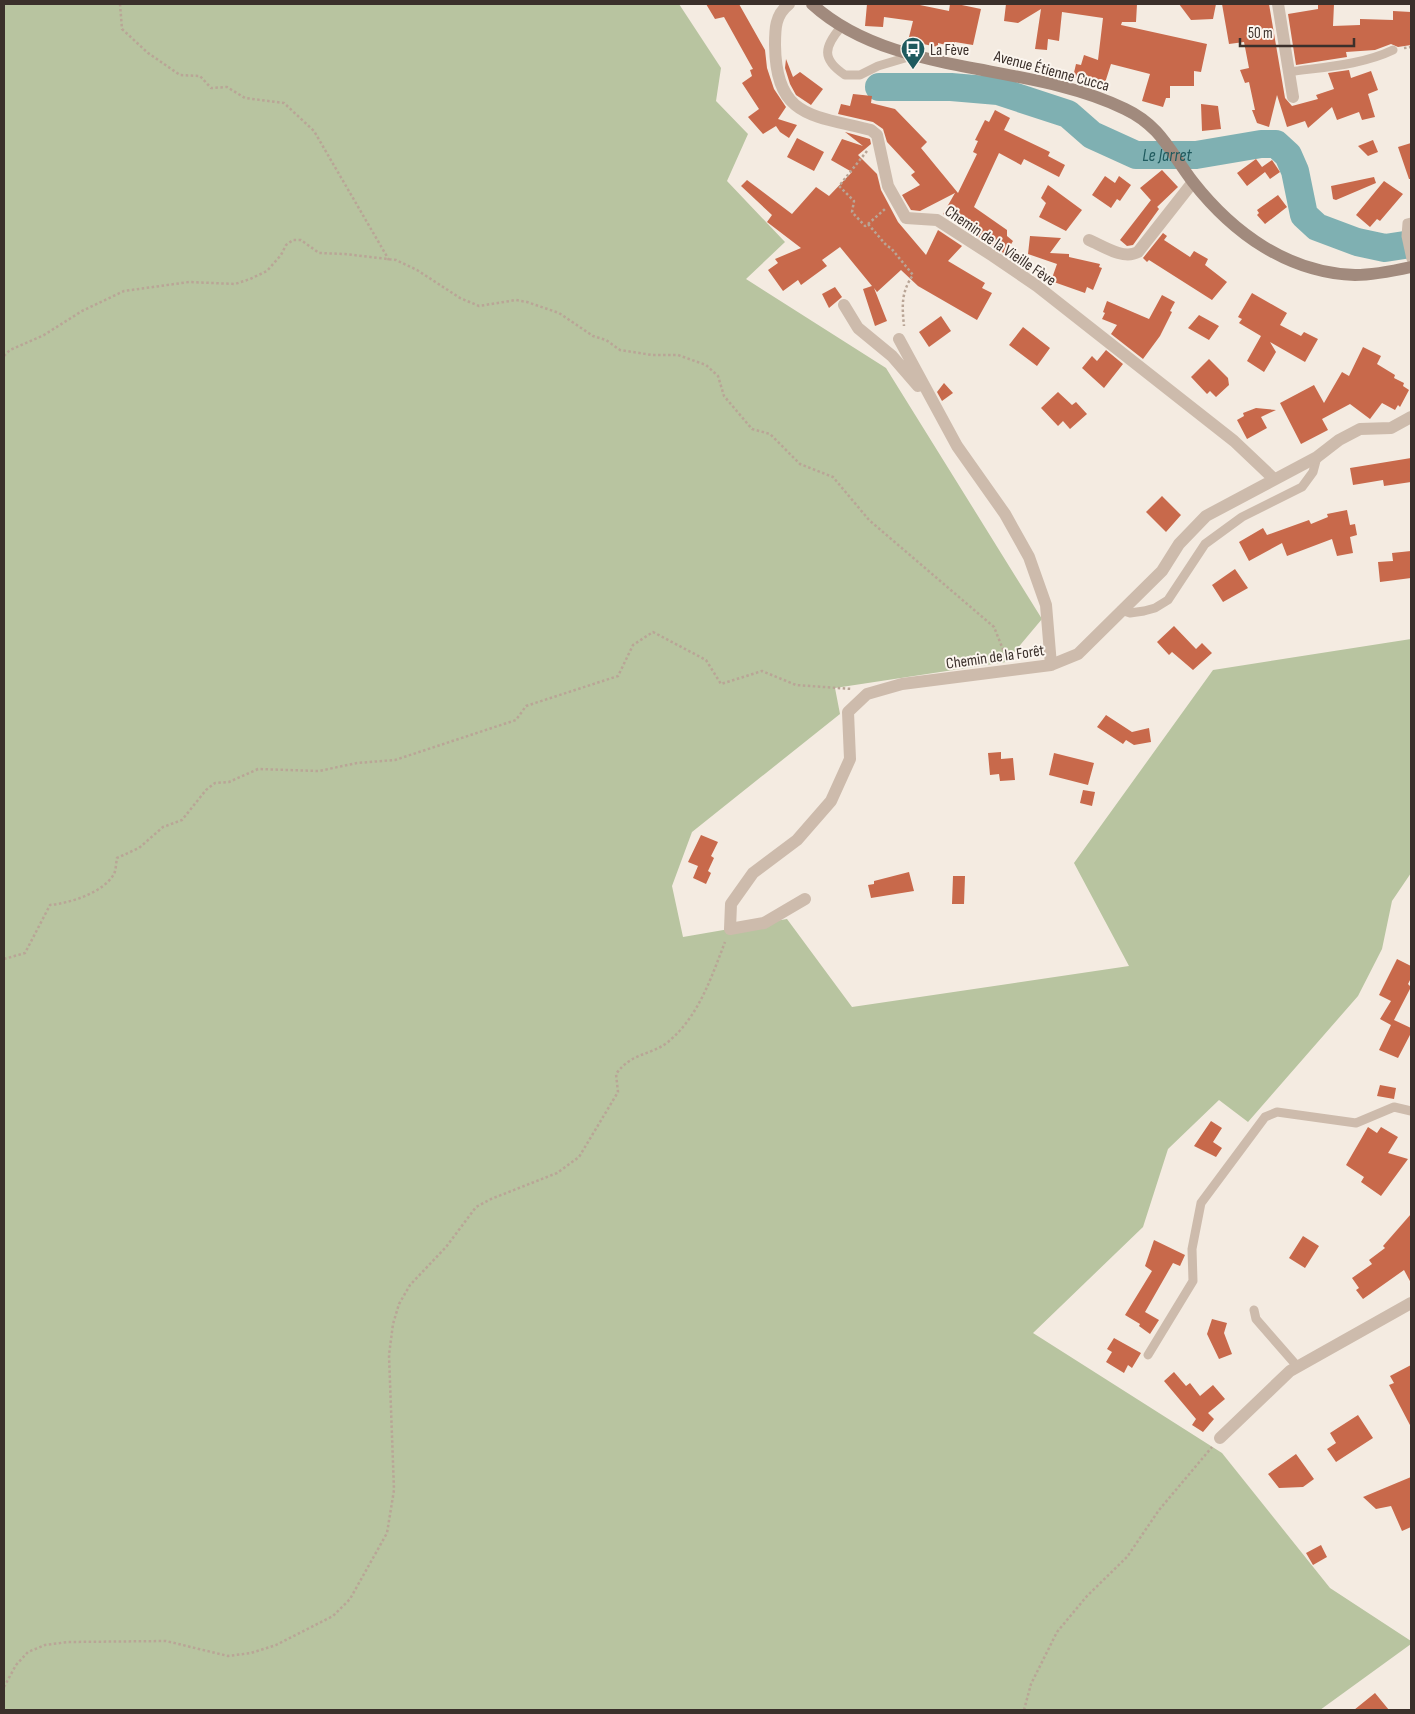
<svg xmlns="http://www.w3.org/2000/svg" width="1415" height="1714" font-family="'Sofia Sans Condensed',sans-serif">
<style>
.green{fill:#b8c4a0}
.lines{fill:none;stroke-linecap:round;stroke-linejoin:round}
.river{stroke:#7fb0b2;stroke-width:28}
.building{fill:#c8694b}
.path{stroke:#b9a596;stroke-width:2.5;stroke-dasharray:2.5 2.5;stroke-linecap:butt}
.lane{stroke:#cdbbac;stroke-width:9}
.street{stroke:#cdbbac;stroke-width:12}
.secondary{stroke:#a18a7d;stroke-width:12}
.labels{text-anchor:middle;stroke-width:4;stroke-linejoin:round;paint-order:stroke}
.poi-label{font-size:16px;fill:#3b302b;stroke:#fbf5ee;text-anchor:start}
.street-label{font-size:16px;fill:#3b302b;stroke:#fbf5ee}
.water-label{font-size:18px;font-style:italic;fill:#1f5a5e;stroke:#fbf5ee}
</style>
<rect width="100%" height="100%" fill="#f4ebe1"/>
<path class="green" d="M4,4H679L721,68L716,101L748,134L727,181L785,242L746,279L886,368L1042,619L1006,662L835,688L840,714L692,832L672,886L683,937L787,919L852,1007L1129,966L1074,863L1213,670L1411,639V873L1392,901L1382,949L1358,996L1248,1122L1219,1100L1168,1149L1143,1227L1033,1333L1222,1453L1330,1588L1411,1641V1644L1320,1710H4Z"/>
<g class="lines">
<path class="river" id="s1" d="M879,87H951L998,91L1068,114L1092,135L1136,155H1196L1261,144H1276L1288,155L1295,171L1304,215L1317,227L1357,242L1385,248L1411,244"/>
</g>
<path class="building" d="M706,4H739L765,50L767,68L774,89L786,107L778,119L797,125L789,138L780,132L776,126L763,134L748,117L759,109L742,83L752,76L750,70L753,69L724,17L715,19Z
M867,4H915L949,11L950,4H957L981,9L973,45L955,42L954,47L938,43V47L908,41L913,21L884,17L883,27L865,26Z
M1006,4H1137L1136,22H1122L1121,25L1207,44L1201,72L1194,71V86H1170V98H1166L1163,107L1142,101L1150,74L1111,64L1104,86L1073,77L1076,64L1081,65L1084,55L1098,60L1103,18L1062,12L1059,41L1048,39L1047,50L1035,49L1041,9L1018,23L1004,21Z
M1179,4H1216L1213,19L1191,20Z
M1222,4H1269L1285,98L1292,106L1318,99L1316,95L1334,89L1328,73L1349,70L1351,78L1371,71L1378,90L1368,94L1375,117L1362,120L1359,112L1337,120L1332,107L1308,128L1305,121L1287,127L1277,95L1269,127L1257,123L1252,110H1255L1249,82L1245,83L1240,70L1249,68L1244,42L1229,44Z
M1318,4H1334L1333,26L1360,25V19L1393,20V11L1411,12V45L1398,47L1391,44L1375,50L1346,52L1347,57L1296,65L1288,14L1318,9Z
M786,59L793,77L800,72L823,89L811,105L796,95L790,84L785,68Z
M853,94L872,96L871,103L895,109L927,142L921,148L958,193L977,154L973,152L978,141L975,140L985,120L989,122L995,110L1010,118L1004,130L1050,152L1048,156L1065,165L1059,177L1024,159L1021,165L999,153L974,207L1007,230V236L1013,241L1005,254L943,214L955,193L920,211L911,210L902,195L920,185L911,175L915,172L887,142L883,129L873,122L838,114L841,104L850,106Z
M1201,104L1218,106L1221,129L1202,131Z
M845,132L870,139L871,144L858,155L877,174L881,190L898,222L926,255L938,230L962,246L948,261L985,283L982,288L992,293L977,320L918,286L901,270L877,292L874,288L887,321L875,326L863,289L872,286L840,247L822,260L827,266L801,285L798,280L783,291L768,270L778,263L775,259L801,248L767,222L772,215L741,186L747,180L792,214L816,187L829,196L852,172L831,160L842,139L863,146Z
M797,138L824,152L814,171L787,157Z
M1373,140L1378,152L1368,156L1358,146Z
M1411,143V179H1409L1398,147Z
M1256,159L1262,167L1272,160L1280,172L1270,179L1265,172L1247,186L1237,173Z
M1162,170L1178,187L1157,207L1140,188Z
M1105,176L1115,183L1119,176L1131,185L1120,201L1117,199L1111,208L1092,195Z
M1374,177L1376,183L1336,200L1333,199L1331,186Z
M1384,181L1403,194L1380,221L1377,219L1370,227L1356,215Z
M1048,185L1082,210L1066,231L1039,217L1046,203L1041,198Z
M1278,195L1287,207L1265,224L1257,215L1259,213L1257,210Z
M1151,200L1159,209L1133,245L1127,246L1120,240Z
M1163,233L1167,236L1164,240L1190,257L1194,251L1208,259L1205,265L1227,282L1212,300L1149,260L1147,262L1143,258Z
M1030,236L1061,238L1050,253L1069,254V257L1100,264L1099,267L1102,268L1093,290L1087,287L1085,293L1051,281L1057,264L1028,254Z
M835,287L842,297L829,308L822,294Z
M1252,293L1287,313L1280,325L1301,336L1304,332L1318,339L1305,362L1270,342L1276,352L1264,372L1247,361L1261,336L1239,323L1242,319L1238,317Z
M1162,295L1175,302L1170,311L1172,312L1160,336L1143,359L1111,334L1117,325L1102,319L1105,313L1103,312L1107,301L1149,319Z
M1199,315L1219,326L1209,340L1188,328Z
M941,316L951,331L929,347L919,332Z
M1023,327L1050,348L1037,366L1009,345Z
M1363,347L1381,356L1377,364L1395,375L1394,378L1404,383L1403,386L1409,390L1400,407L1398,405L1395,410L1382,403L1370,419L1350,404L1322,419L1328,430L1301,444L1280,403L1314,385L1324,403L1342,372L1349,376Z
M1106,350L1123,364L1104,388L1082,368L1092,356L1097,361Z
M1209,359L1228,378L1229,385L1216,397L1210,391L1207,394L1191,377Z
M944,383L953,393L942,401L937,392Z
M1058,392L1072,405L1076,402L1087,414L1070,429L1063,421L1058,426L1041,408Z
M1256,408L1276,410L1261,417L1267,428L1247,439L1237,420L1244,416L1243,413Z
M1411,458V482L1384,486L1383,480L1353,485L1350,468Z
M1162,496L1181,515L1166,532L1146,512Z
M1347,510L1350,525L1355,524L1357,535L1350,537L1353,553L1337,556L1332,539L1287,556L1282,543L1249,561L1239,542L1263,528L1267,535L1309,520L1311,524L1328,517L1327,514Z
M1411,551V578L1380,582L1378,562L1393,561L1392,553Z
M1235,569L1248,588L1223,602L1212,585Z
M1174,626L1196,649L1202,643L1212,653L1193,670L1172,652L1169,655L1157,642Z
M1106,715L1132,732L1149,728L1151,742L1134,745L1126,740L1123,744L1097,727Z
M1001,752V759L1013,758L1015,780L1000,781L999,774L990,775L988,753Z
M1054,753L1094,763L1088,785L1049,775Z
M1083,790L1095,792L1092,806L1080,803Z
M701,835L718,842L711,856L714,858L708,871L711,873L706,884L693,878L698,866L688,862Z
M909,872L914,891L871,898L868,885L874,884V881Z
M953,876H965L964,904H952Z
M1397,959L1411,966V978L1408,984L1411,987L1394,1020L1411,1028V1033L1398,1058L1379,1050L1391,1025L1380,1019L1391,1001L1379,995Z
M1380,1085L1396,1088L1394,1099L1377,1096Z
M1211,1121L1222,1128L1213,1142L1222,1148L1216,1157L1194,1146Z
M1368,1127L1377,1133L1381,1127L1398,1137L1388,1153L1408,1159L1381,1196L1361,1182L1364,1177L1346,1165Z
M1411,1214V1283L1404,1270L1363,1299L1356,1290L1359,1288L1352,1278L1372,1264L1369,1260L1385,1248L1383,1246Z
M1303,1236L1319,1246L1305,1268L1289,1258Z
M1154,1240L1185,1255L1180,1266L1173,1263L1145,1312L1159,1320L1150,1334L1139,1326L1140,1324L1125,1315L1152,1271L1145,1266Z
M1212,1319L1227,1323L1224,1333L1232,1354L1219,1359L1207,1334Z
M1114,1338L1141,1353L1132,1368L1128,1365L1124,1373L1106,1362L1112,1352L1107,1349Z
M1411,1365V1427L1389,1385L1394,1383L1390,1376Z
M1174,1372L1186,1386L1190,1383L1200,1396L1213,1385L1225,1399L1208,1413L1214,1419L1203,1432L1192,1425L1196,1419L1164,1381Z
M1358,1415L1373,1438L1336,1462L1327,1449L1336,1443L1330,1433Z
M1296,1454L1314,1479L1303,1487L1279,1488L1268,1474Z
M1411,1477V1527L1402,1531L1391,1506L1376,1509L1363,1497Z
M1321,1545L1327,1557L1313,1565L1306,1553Z
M1375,1693L1389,1710H1354Z"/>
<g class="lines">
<path class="path" d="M120,4L122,29L148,53L180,75L200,76L211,88L227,87L245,98L284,103L314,131L389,260
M1404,48L1411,47
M867,151L839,186L854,201L852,212L865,226L868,224L887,246L891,248L913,275C901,292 902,306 904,326
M868,224L885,209
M4,356L10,350L44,335L82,311L124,291L189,282L235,284L250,279L267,271L281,255L286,245L293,240H301L319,253L345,254L396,260L417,270L460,298L479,306L516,300L527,302L559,313L593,336L606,340L620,350L652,355H678L706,365L718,376L724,396L752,429L770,434L800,464L833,477L869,520L994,627L1006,657
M4,959L25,953L50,905C70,903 103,893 114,874C116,870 116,863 117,858L139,848L163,827L182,820L206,790L215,783L229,782L258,769L319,771L357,763L395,760L516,720L526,706L618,676L633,645L653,632L706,660L721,684L762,671L796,685L852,689
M4,1687L16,1665L28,1652L45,1645L68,1642L166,1641L228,1656L251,1653L276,1645L333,1616L350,1599L387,1533L394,1490L389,1355L393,1324L399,1304L410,1285L446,1247L476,1207L491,1199L557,1173L579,1157L618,1092L616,1074C632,1052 650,1056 668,1042C699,1016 711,978 725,942
M1024,1710L1031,1684L1057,1632L1087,1596L1127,1557L1159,1510L1212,1447"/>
<path class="lane" d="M841,27C824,47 821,59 845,75H860L878,66L915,55
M1289,72C1323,67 1362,65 1393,50
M1411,222L1407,223L1406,236L1411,259
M1121,610L1130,613L1144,611L1155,608L1168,600L1205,544L1242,517L1302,487L1313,472L1317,457
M1254,1310L1256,1319L1297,1366
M1148,1355L1193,1281L1192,1249L1201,1203L1265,1117L1277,1112L1356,1123L1394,1107L1411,1111"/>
<path class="street" d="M789,4C775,15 775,29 775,45C776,118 812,115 871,130L877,135L888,186L906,218L937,220L993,256L1037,286L1234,441L1274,479
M1278,4L1293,97
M1089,240C1103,246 1123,260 1138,252L1193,182
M844,305L858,328L892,356L918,386
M899,339L957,446L1005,514L1029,557L1046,605L1051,665
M805,899L764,923L730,929L731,904L753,873L797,840L831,801L850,759L848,712L867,694L902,684L1051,665L1078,654L1162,571L1179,544L1206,516L1317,457L1339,440L1360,429L1391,428L1411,417
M1220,1438L1290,1371L1411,1303"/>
<path class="secondary" d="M812,4C893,78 1028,61 1125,109C1161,126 1170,152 1193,182C1233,233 1288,273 1355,275C1374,275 1393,271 1411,267"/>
</g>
<defs>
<symbol id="bus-pin" viewBox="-11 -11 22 30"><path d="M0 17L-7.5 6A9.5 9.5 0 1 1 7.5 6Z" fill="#1f5a5e" stroke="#fbf5ee"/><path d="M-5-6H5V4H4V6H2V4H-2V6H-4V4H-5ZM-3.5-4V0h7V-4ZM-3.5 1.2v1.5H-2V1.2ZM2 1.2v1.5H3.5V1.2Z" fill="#fff"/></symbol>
</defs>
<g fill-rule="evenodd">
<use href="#bus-pin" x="899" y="35" width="28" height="38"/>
</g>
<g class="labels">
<g class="poi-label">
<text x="930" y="55">La Fève</text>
</g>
<g class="street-label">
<text transform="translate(1052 70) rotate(15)" y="6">Avenue Étienne Cucca</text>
<text transform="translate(1001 245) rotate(34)" y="6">Chemin de la Vieille Fève</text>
<text transform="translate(995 656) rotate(-8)" y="6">Chemin de la Forêt</text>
</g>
<g class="water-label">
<text dy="6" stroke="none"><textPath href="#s1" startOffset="304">Le Jarret</textPath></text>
</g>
</g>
<rect width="1415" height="1714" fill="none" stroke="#3b302b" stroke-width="10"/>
<path d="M1240 38v8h114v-8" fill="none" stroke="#3b302b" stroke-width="2.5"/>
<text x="1248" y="38" font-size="15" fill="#3b302b" stroke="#fbf5ee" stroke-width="4" paint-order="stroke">50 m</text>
</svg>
